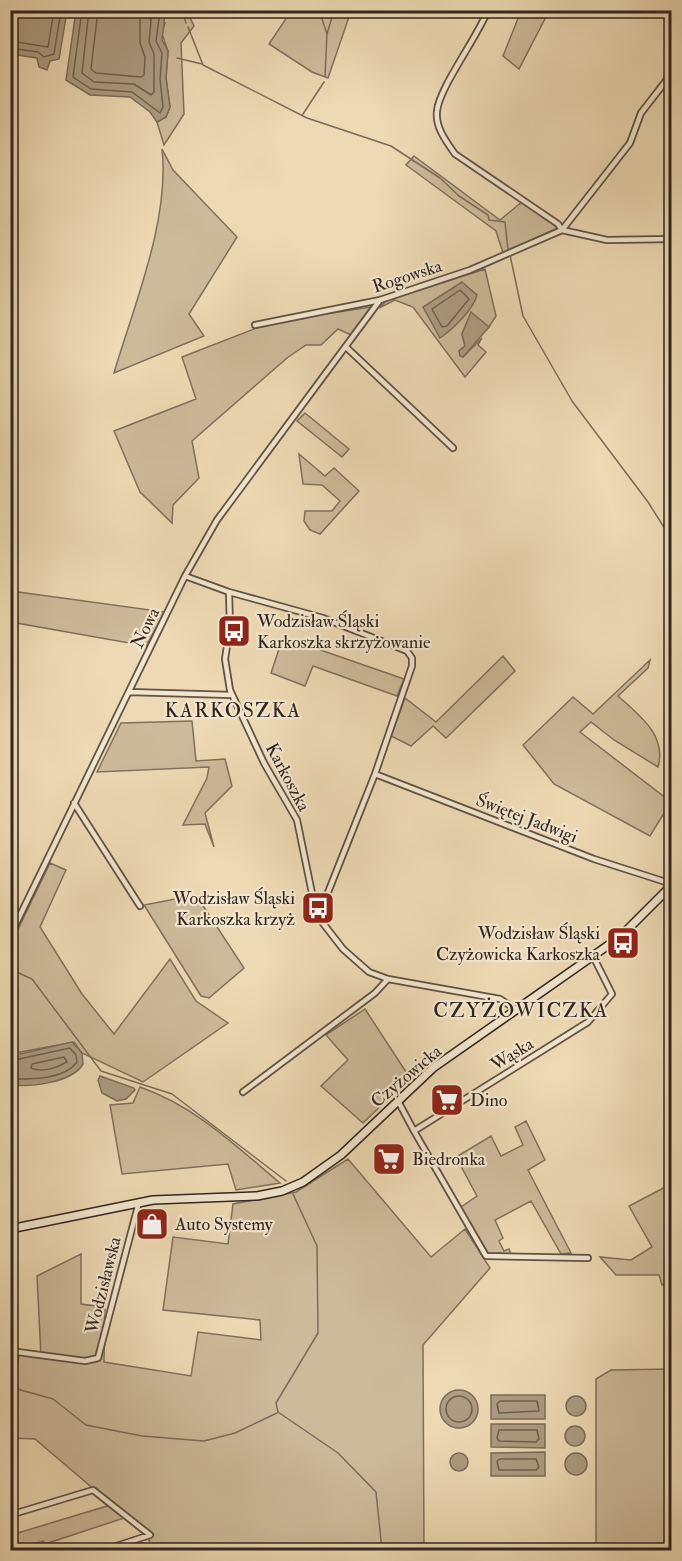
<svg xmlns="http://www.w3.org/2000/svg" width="682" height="1561" font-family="'IM FELL Double Pica',serif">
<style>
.green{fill:#cdba9a;stroke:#7f705d;stroke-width:1.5}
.water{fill:#ad9c81;stroke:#7b6c5a;stroke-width:1.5}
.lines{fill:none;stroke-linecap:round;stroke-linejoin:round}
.shore{stroke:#6f6050;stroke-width:1.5}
.stream{stroke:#7b6c5a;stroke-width:1.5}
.canal{stroke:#ad9c81;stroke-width:6}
.street-casing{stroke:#605245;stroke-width:8}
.secondary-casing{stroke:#312520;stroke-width:10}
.street{stroke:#f3e6ce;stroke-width:4.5}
.secondary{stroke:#f3e6ce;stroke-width:7}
.labels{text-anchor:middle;stroke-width:4.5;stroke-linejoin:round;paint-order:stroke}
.street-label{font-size:18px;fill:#312520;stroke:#f3e6ce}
.poi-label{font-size:18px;fill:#312520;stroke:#f3e6ce;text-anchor:start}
.neighbourhood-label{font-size:20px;letter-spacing:1.5px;fill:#312520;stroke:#f3e6ce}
</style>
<rect width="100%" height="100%" fill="#edd9b3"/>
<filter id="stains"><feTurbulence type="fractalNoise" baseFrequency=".00333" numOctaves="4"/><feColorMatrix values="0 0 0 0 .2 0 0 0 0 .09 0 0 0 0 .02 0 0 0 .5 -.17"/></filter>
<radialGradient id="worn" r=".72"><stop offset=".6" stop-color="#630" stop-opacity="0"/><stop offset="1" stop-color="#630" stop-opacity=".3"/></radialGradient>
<path class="green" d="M120,11H187L194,26L181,43L184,114L164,145L157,122L166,117L170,107L166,78L168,51L162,34L165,23L158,12L137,13Z
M291,11H351L328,78L312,72L269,44Z
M521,11H549L519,69L503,56Z
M162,149L173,170L237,237L189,314L204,336L114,373C134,305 170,220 162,149Z
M414,156L500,220L523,201L558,228L503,253L496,231L406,165Z
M485,269L496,316L489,327L471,313L462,334L465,346L459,351L463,357L482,338L478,345L486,352L465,377L413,307L395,300L379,308L386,301Z
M371,307L351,335L338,329L321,345H306L287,358L192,441L199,478L173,505L172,523L140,492L114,431L196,399L182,357L272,322Z
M305,413L349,449L342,457L297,421Z
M299,454L325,476L334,468L359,491L320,534L310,530L304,521L305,511H332L340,501L322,485L303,484Z
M10,591H11L165,612L146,646L11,622Z
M283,637L404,679L397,696L313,666L305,686L271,673Z
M503,656L515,671L446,738L433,726L411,746L391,736L405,698L436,722Z
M650,660L648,668L618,696C639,715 667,735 658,767L614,740L591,722L580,732L671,802L650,836L554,784L523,745L573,697L593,714Z
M192,721L196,761L225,759L232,786L205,813L214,847L205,824L183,825L207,778L209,767L97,772L121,723Z
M50,863L66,870L40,927L82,994L114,1034L170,959L196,1001L228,1023L143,1082L82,1053L74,1042L15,1053L18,989L11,982L10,946Z
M196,895L244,968L209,998L201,996L144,905Z
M365,1009L410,1078L363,1123L321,1086L348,1060L326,1035Z
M140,1087C195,1106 236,1146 280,1183L236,1190L228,1164L122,1174L110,1105L133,1103Z
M526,1121L545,1160L528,1170L571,1253L561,1254L531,1201L495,1220L503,1238L499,1241L504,1251L509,1249L511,1254L488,1253L461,1207L477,1196L456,1157L491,1136L501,1156L523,1145L515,1127Z
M348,1159L431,1257L465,1229L490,1268L423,1345L424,1550H153L148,1538L124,1518L45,1544L43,1541L11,1550V1535L107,1506L89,1485L35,1439L11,1438L10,1395L14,1394L19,1354L41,1357L37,1276L81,1254V1304L105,1307L104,1362L191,1376L198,1332L261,1340L260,1320L163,1310L173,1237L228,1244L233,1204L296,1192Z
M671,1184V1285H662L659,1275H616L600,1257L631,1260L652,1247L629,1206Z
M671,1369V1543L664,1550H596V1379L611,1370Z"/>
<path class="water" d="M10,11H67L59,59L50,61L47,70L39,67L37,58L11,54Z
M120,11L165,14L162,40L168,51L166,78L170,107L166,117L157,122L150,112L130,97L90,95L66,80L76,11Z
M462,282L477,295C473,310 453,329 440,338L423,307Z
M471,312L489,327L463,357L460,356L459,351L465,346L462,334Z
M72,1042L82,1053L83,1064C72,1083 30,1087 12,1085L11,1056Z
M100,1076L134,1088L135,1090L126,1099L117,1101L102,1093L98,1080Z
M440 1409a19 19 0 1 1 38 0a19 19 0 1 1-38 0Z
M491,1395H545V1419H491Z
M566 1406a10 10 0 1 1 20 0a10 10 0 1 1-20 0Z
M491,1424H545V1448L491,1447Z
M565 1436a10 10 0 1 1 20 0a10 10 0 1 1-20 0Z
M545,1452V1476H491V1453Z
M450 1462a9 9 0 1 1 18 0a9 9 0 1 1-18 0Z
M565 1464a11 11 0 1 1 22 0a11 11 0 1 1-22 0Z"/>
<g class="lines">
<path class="shore" d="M82,10L73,77L91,89L132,92L160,113L163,107L160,79L162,53L156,41L159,19L157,10
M89,10L82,73L94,82L134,84L151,95L154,92V54L149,42L151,21L149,10
M98,10L91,69L96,73L141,77L144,75L145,57L140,43V10
M10,41L48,47L54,10
M10,48L38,52L44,57L54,54L61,10
M460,290L469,299L447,326L442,327L432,309Z
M64,1057L67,1062C57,1068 41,1073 31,1068L32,1064Z
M10,1061L70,1048L76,1055L77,1062C64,1080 30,1079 10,1079
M446 1409a13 13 0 1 1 26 0a13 13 0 1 1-26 0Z
M500,1401H537L539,1411L499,1413L497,1404Z
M499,1430H537L539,1439L536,1442L499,1441L497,1438Z
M500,1459H536L539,1467L536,1470H499L497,1461Z"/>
<path class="stream" d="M182,10L186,23
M319,10L327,34
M188,27L203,65L307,118L391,146L440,178L459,196L488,215L489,220L505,222L508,250
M177,58L202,64
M325,76L327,34L334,10
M303,114L324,82
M510,255L523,316L572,401L648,502L672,540
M10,969L32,979L101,1071L172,1094L286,1181
M293,1194L317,1246L318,1333L276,1403L278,1412L338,1453L376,1492L382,1550
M10,1387L53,1399L86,1425L142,1436L204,1441L235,1433L277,1413"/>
<path class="canal" d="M671,1550L672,1549"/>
<defs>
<path id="street" d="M488,10C477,38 439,88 437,111C435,127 446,141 455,154L558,224L562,230L607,240L672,239
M380,300L217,520L185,576L229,592L230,627L225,659L230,690L264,763L297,820L313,898L322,922L343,949L369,972L388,979L500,999L517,1010
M255,325L380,300L470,270L562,230L630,143L641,113L672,73
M346,347L453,448
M229,592L323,618L407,651L412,658V666L375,774
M129,692L232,695
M74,803L140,906
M319,915L375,774L594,859L672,884
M10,936L185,576
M243,1092L375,993L388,979
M398,1101L414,1131L588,1022L612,994L593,956
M414,1131L486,1256L588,1258
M10,1351L85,1361L98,1358L139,1202
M10,1515L93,1490L150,1535L104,1550"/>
<path id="secondary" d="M10,1229L153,1200L257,1196L282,1191L303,1182L341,1155L433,1068L620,937L672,885"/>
</defs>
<use href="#street" class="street-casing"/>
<use href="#secondary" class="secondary-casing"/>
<use href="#street" class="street"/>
<use href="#secondary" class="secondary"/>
</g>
<defs>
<symbol id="bus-square" viewBox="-11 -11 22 22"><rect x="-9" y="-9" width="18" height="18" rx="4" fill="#8f2418" stroke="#f3e6ce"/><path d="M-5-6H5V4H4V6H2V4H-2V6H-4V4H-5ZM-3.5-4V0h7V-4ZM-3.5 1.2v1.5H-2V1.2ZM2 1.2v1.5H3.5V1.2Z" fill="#fff"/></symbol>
<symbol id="supermarket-square" viewBox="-11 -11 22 22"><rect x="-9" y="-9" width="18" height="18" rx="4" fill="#8f2418" stroke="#f3e6ce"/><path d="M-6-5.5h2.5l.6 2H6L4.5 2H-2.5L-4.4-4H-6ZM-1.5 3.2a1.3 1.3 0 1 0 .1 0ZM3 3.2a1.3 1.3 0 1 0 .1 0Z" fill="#fff"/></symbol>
<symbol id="shop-square" viewBox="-11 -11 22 22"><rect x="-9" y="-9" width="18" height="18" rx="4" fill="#8f2418" stroke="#f3e6ce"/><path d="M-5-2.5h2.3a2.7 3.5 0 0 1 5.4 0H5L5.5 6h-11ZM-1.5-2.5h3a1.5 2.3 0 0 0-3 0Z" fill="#fff"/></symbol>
</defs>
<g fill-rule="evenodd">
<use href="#bus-square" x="215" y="612" width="38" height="38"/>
<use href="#bus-square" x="299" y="889" width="38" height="38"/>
<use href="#bus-square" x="604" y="924" width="38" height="38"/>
<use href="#supermarket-square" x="428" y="1081" width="38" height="38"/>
<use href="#supermarket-square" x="370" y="1140" width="38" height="38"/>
<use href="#shop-square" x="133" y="1205" width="38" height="38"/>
</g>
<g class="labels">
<g class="street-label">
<text transform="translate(407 276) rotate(-18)" y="6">Rogowska</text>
<text transform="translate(145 628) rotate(-64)" y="6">Nowa</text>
<text transform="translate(288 777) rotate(62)" y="6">Karkoszka</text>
<text transform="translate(527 818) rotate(21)" y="6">Świętej Jadwigi</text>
<text transform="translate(512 1054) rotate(-32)" y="6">Wąska</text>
<text transform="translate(406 1076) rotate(-40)" y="6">Czyżowicka</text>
<text transform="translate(103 1285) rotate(-76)" y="6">Wodzisławska</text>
</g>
<g class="poi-label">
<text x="257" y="627">Wodzisław Śląski<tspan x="257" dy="21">Karkoszka skrzyżowanie</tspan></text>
<text x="295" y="904" text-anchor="end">Wodzisław Śląski<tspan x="295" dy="21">Karkoszka krzyż</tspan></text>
<text x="600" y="939" text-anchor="end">Wodzisław Śląski<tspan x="600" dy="21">Czyżowicka Karkoszka</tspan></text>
<text x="470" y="1106">Dino</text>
<text x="412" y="1165">Biedronka</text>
<text x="175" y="1230">Auto Systemy</text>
</g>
<g class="neighbourhood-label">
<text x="233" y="717">KARKOSZKA</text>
<text x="521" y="1017">CZYŻOWICZKA</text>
</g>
</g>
<rect width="682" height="1561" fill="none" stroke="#edd9b3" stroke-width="36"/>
<rect x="12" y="12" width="658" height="1537" fill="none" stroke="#312520" stroke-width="3"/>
<rect x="18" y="18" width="646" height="1525" fill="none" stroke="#312520" stroke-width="1.5"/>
<rect width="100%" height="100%" filter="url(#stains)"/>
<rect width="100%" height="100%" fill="url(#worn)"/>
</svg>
